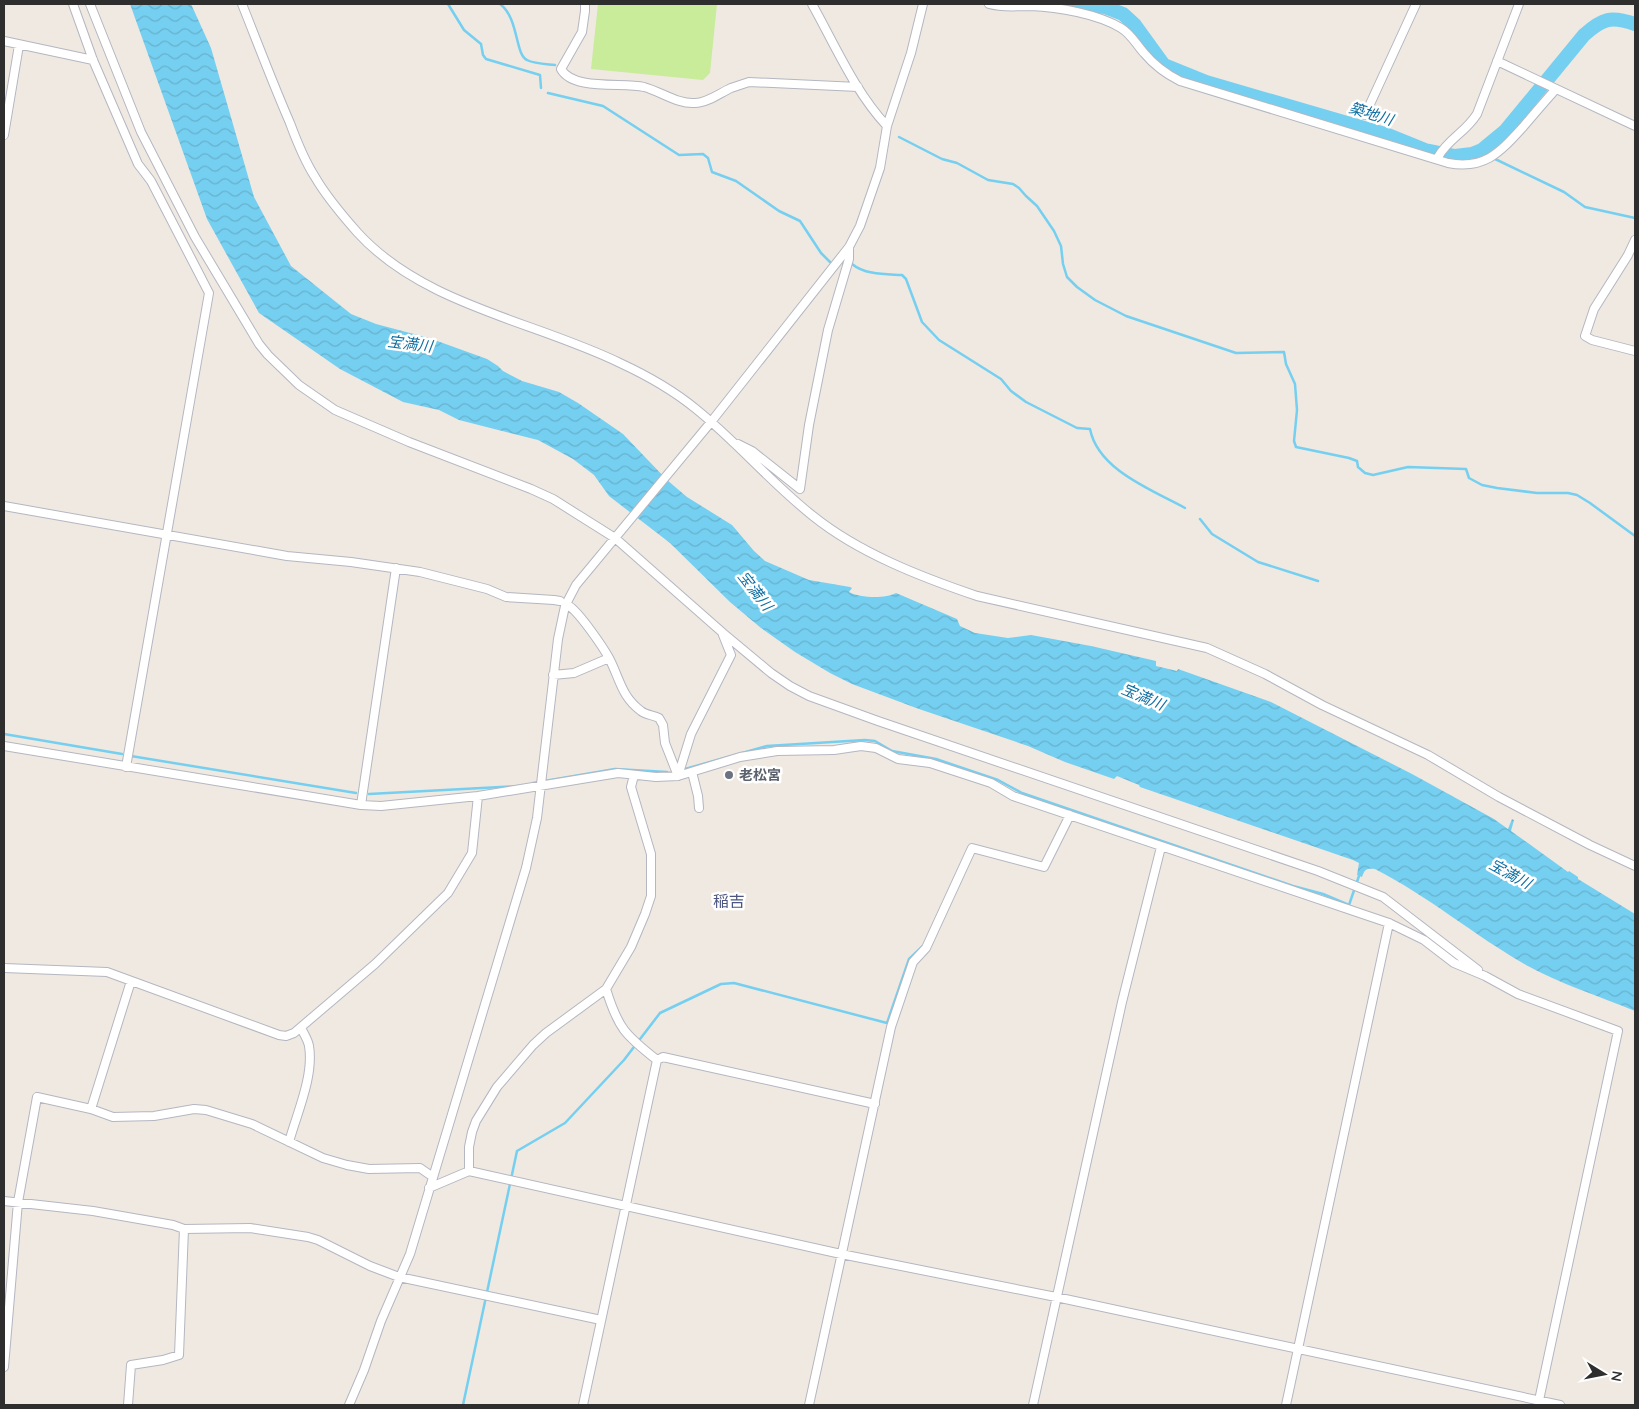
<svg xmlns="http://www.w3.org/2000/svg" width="1639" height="1409" font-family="Quicksand,'Noto Sans JP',sans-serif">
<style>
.pitch{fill:#c9ec9a}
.water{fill:url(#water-waves)}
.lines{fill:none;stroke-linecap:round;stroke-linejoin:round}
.stream{stroke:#75cff0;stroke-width:2.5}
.river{stroke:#75cff0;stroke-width:14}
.minor-casing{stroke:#b4b7c1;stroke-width:10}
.minor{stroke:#fff;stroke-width:8}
.worship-dot{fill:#6b7280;stroke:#fff;stroke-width:2}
.labels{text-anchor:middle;stroke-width:5;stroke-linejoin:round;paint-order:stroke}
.worship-label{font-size:14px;font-weight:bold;fill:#5b616d;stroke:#fff;text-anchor:start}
.water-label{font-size:15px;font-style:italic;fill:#0d6fa3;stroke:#fff}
.quarter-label{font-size:16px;fill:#4d5680;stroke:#fff}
</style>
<defs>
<pattern id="water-waves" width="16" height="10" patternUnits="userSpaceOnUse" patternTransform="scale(1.25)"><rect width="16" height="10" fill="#75cff0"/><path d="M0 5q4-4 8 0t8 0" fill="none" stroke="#66b2ce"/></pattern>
</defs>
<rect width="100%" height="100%" fill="#efe9e1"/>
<path class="pitch" d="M598,4H717L710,73L703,80L591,69Z"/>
<path class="water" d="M130,4H191L211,48L254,197L291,266L351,314L376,324L429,338L487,359L498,366L503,371L522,381L559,392L578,403L623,434L667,480L687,497L732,525L754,551L765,561L809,580L850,587L852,588L849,592C860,598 885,599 896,593L957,619L960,626L975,633L1008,638L1031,635L1091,646L1156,661V666L1177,671L1178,669L1271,702L1412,774L1494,819L1508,829L1512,819L1514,820L1511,831L1568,872L1569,871L1578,877V879L1635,914V1011C1599,996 1560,984 1526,965C1474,935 1428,896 1375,869C1366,868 1365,869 1362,877L1357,875L1359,863L1353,860L1140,787L1139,785L1117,776L1114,779L1065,762L1028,746L919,709L852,684L830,673L795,652L761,628L730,602L670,543L609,496L594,475L573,459L538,440L459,420L439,410L403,402L340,369L259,313L207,219Z"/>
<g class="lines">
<path class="stream" d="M448,4L464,30L481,44L483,55L486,59L540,75L541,88
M500,4C519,18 515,55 527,60C535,64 546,64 555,65
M548,93L603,106L679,155L703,154L708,158L712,172L736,181L779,211L800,221L821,253L830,262
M899,137L942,159L957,163L988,180L1013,184L1019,188L1026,196L1037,206L1054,231L1061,246L1063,264L1067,277L1077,287L1095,300L1126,316L1236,353L1284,352L1286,364L1295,384L1297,410L1294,441L1296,447L1349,458L1357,461L1358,467L1365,473L1373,475L1408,467L1466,469L1469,478L1482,485L1497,488L1537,493H1568L1577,495L1590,503L1635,536
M1472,154L1485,157
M1493,158L1564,192L1585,207L1635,218
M852,264C865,275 886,274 902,275L906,279L922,322L939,340L1001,379L1011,391L1026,402L1077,428L1090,429C1098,470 1152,490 1185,508
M1200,519L1212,534L1258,562L1318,581
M4,734L122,754
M131,756L356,793
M685,769L767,746L865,740L875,741L892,751L936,759L998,780L1022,793L1293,886L1323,894L1349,905L1360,873
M533,783L615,769L667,772
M369,794L520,786
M463,1405L517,1151L565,1123L624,1060L660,1013L721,984L734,983L887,1023L909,959L923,946"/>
<path class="river" d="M1072,4L1105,7L1123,14L1135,25L1164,65L1206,82L1388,135L1425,150L1455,156L1472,154L1482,150L1505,131L1584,35C1603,18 1611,16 1635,24"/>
<defs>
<path id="minor" d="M73,4L93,60L138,164L151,181L209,293L126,767
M90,4L141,132L195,237L259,344L268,355L299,385L335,410L409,442L531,489L553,499L580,516L615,538L723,633L771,673L790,686L809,696L878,721L1318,871L1383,897L1478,970
M242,4C258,44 273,84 290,123C297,142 304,160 315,177C326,196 342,215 357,232C423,305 534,321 620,363C646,375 674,391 696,409C737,442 771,483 813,516C859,553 921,577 977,596L1207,648L1265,674L1322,705L1428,755L1499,797L1590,845L1635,866
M585,4V11L582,32L561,69C573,91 623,82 644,87C662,92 677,104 695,103C707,103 720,93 731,88C737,86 743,84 749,82L858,87
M812,4C835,45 855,92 887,126
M989,4C1003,8 1017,6 1031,6C1058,7 1098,14 1121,28C1131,34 1136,44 1144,53C1154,65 1166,74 1180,81L1448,163C1485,170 1500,152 1523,127C1534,114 1545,101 1556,89
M4,41L93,60
M1497,61L1635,126
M1365,115L1416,4
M4,135L19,45
M1438,157C1449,138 1465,133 1477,114L1519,4
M1635,240L1628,255L1594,309L1585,336L1592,340L1635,351
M738,444L752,451L800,489L809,425L828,330L849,259V247
M4,506L287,556L351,562L420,572L487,589L506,597L554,600L560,601
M569,606C579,612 603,647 609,658C620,679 621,696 641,711C646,715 653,715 659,718L663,725L665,743L678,776
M553,675L574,673L609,658
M4,746L361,805L381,806L478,796L618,773L656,777L678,776L740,757L777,751L834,750L861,746L876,748L898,759L930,763L991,783L1013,796L1389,923L1424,940L1454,963L1485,976L1518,994L1618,1031L1538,1405
M692,772L698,796L699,808
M678,776L691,734L731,655L723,635
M361,805L396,568
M4,968L107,972L279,1035L286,1036L294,1033L375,964L448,893L472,853L478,796
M657,1060L663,1057L875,1104
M91,1109L131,981
M289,1142C297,1113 314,1076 309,1046C308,1040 304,1034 301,1028
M469,1171V1147L472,1132L476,1121L497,1087L533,1045L546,1033L606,989L631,947L645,914L651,896V854L631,787L634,775
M429,1188L469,1171L841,1254L1056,1297L1560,1405
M4,1201L93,1211L173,1225L184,1229L250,1228L308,1237L318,1240L370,1266L399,1277L601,1320
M4,1367L18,1202L37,1097L91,1109L113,1117L154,1116L194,1109L206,1110L252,1124L323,1158L347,1165L369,1169L420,1168L433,1177
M128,1405L131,1365L163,1360L179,1355L184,1229
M349,1405L364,1370L381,1321L410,1254L526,868L537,818L558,639L565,606L576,585L711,422L849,247L860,226L880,168L887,126L911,53L923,4
M583,1405L657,1060C625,1035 618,1028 606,989
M809,1405L891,1027L913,962L926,948L972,848L1044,867L1070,815
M1033,1405L1122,1002L1161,847
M1286,1405L1389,923"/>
</defs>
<use href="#minor" class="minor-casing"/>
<use href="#minor" class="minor"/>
</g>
<circle class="worship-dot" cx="729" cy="775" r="5"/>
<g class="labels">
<g class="worship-label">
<text x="739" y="780">老松宮</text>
</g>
<g class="water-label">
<text transform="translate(1371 114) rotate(17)" y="5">築地川</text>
<text transform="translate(410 344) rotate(7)" y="5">宝満川</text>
<text transform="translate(755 591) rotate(52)" y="5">宝満川</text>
<text transform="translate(1143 697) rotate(23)" y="5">宝満川</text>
<text transform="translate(1510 874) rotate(29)" y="5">宝満川</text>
</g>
<g class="quarter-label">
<text x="729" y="907">稲吉</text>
</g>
</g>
<rect width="1639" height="1409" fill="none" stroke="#2e2e2e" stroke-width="10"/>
<g transform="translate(1604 1374) rotate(100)" stroke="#ffffff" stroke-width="4" paint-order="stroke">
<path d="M0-4L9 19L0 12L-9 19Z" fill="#2e2e2e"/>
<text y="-8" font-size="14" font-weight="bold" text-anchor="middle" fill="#2e2e2e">N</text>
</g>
</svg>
